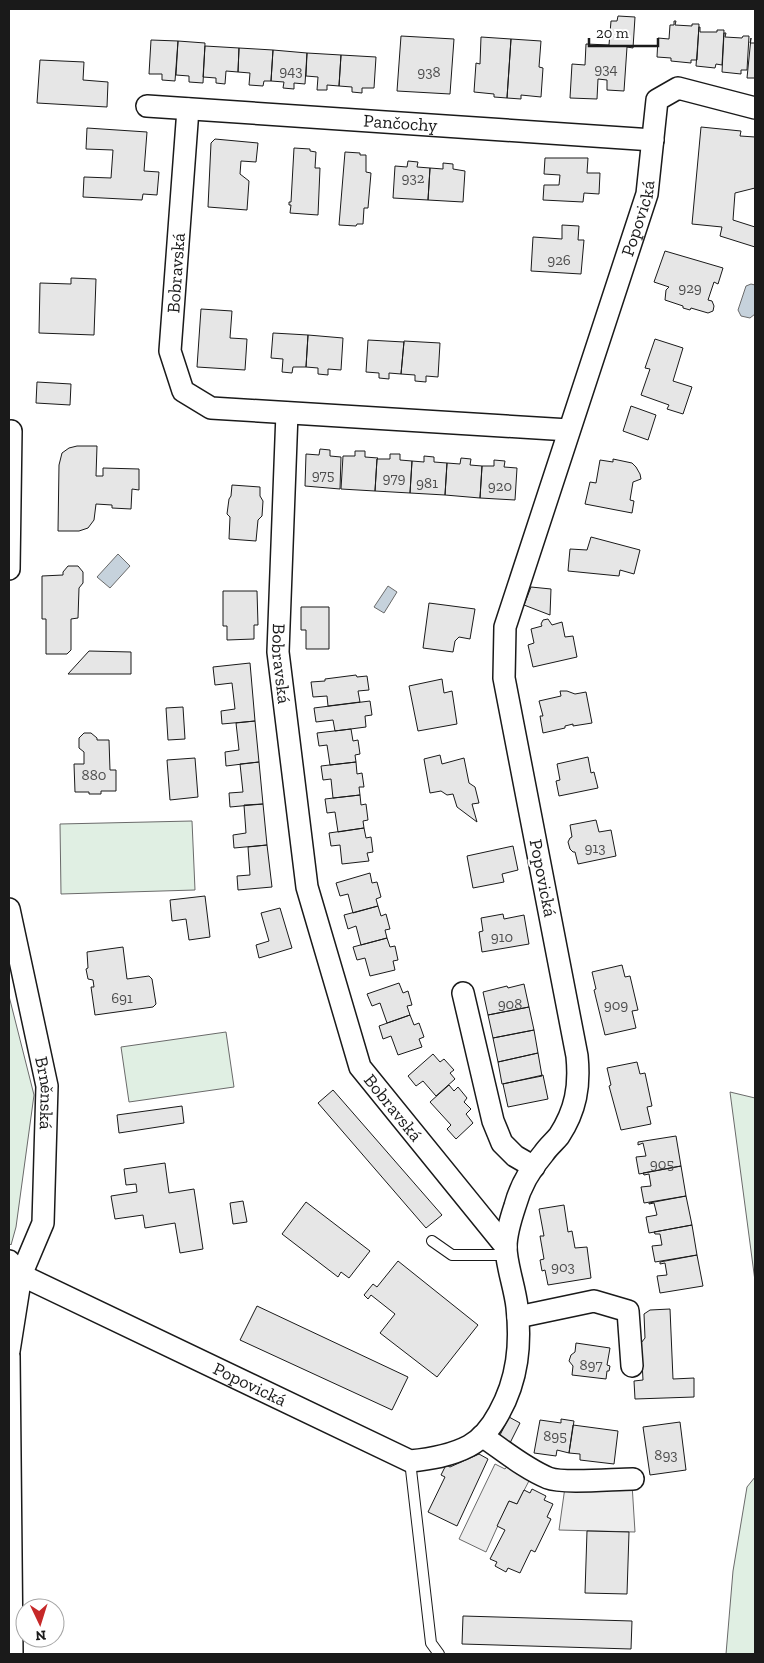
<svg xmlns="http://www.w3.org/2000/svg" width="764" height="1663" font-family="'Zilla Slab',serif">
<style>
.green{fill:#e0efe3;stroke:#6a6a6a}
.parking{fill:#ededed;stroke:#6a6a6a}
.water{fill:#c6d2dc;stroke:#6a6a6a}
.building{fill:#e6e6e6;stroke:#1a1a1a}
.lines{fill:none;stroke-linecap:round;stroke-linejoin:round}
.service-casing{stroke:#1a1a1a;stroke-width:12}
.minor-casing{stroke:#1a1a1a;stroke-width:24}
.service{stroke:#fff;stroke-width:10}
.minor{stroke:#fff;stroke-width:21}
.labels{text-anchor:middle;stroke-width:4;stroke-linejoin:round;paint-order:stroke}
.number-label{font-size:15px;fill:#4d4d4d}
.street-label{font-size:18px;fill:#1a1a1a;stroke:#fff}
</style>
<rect width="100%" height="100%" fill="#fff"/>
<path class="green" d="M192,821L195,890L61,894L60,824Z
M9,996L34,1095L16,1227L11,1245L9,1243Z
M226,1032L234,1087L129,1102L121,1047Z
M730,1092L755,1098V1281Z
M755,1477V1654H726L733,1571L747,1487Z"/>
<path class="parking" d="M495,1464L505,1469L509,1464L531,1477L517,1504L509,1501L486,1552L459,1539Z
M632,1484L635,1532L559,1530L565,1487Z"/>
<path class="water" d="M751,284L755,285V314L750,318L741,316L738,310L746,286Z
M118,554L130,566L110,588L97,577Z
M388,586L397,592L384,613L374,607Z"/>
<path class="building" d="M618,16L635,17L633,48L627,47L624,91L607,90V80L598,79L597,99L570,98L572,64L585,65L586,44L609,45L611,21H617Z
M674,21H676L675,25L692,26V24H699L697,60H691V63L671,61V58L657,57L658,38L669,39L670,25H674Z
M699,27H700V32H717V30H724L722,65L716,64L715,68L696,66Z
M724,33H726L725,37L742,38L743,36H749L747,70H741V74L722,72Z
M401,36L454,39L450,94L397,91Z
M481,37L511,39L507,98L494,97V94L474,92L476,63L480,64Z
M751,38L750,43H755V78H747Z
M511,39L541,41L539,67L543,68L541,97L521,95V99L507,98Z
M151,40L178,41L175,81L162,80V74H149Z
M178,41L205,43L203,83L189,82V76L176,75Z
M205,46L239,48L238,72L226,71L225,84L216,83V78L203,77Z
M239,48L273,50L271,81H264L263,86L249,85L250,73L238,72Z
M273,50L307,53L305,84L294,83V89L283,88L284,82L271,81Z
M307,53L341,55L339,86L327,85V90H317L318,77L306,76Z
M341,55L376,57L374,88H362V93L352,92V87L339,86Z
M40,60L84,62L83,80L108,82L107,107L37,103Z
M701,127L741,131L740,136L755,137V188L735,193L733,220L755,227V247L720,236L722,227L692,224Z
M87,128L147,132L144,171L159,172L157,195L143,194L142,200L83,197L84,177L111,178L113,150L86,149Z
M215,139L258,143L256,162L241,161L240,174L249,181L247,210L208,207L211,143Z
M294,148L310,149V151L316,152L315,168H320L318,215L290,213L291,205H289V202H291Z
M345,152L360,153V155H366V172L371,173L368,208H364L363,224H357L356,226L339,225Z
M545,158H588L587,173H600L599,194L584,193L583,202L543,200L544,185H559L560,175L544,174Z
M408,161L418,162L417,167L430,168L428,200L393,198L395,166L407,167Z
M443,163L453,164V169L465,171L463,202L428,200L430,168L443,169Z
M562,225L579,226L578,240H584L581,274L531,271L533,237L562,239Z
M665,251L723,268L718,284L714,282L708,300L712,301L714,306L713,311L708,313L691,308L690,310L683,308V306L665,300L666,290L669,287L654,282Z
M71,278L96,279L94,335L39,333L40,283L71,284Z
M201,309L232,311L230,338L247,339L245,370L197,367Z
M273,333L308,335L306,367H293L292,373L282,372L283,359L271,358Z
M308,335L343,338L341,370L328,369V375L318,374V368L306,367Z
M655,339L683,348L673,381L692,387L683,414L667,409L669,405L641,395L650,369L645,368Z
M368,340L404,342L401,374L389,373V379L379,378V373L366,372Z
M404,341L440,343L438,377L426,376V382L415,381V375L401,374Z
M37,382L71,384L70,405L36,403Z
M631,406L656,415L648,440L623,431Z
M77,446H97L96,476H103V468L139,469V490L132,489L131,509L112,508V505L96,504L94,520L88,528L79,531H58L59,465L62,453L69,448Z
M320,449L330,450V456L341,457L340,489L305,486L306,454L319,455Z
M355,451H365V457L378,458L377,459L375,491L341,489L343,456H355Z
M390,454H400V460L412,461L410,493L375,491L377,459H390Z
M424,456L434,457V462L447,463L445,495L410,493L412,461L424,462Z
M461,458L471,459L470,465L482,466L480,498L445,495L447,463L460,464Z
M613,459L632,463L636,467L640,474L641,479L633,482L630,500L634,501L632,513L585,504L590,482L596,483L600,460L613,462Z
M494,460L505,461L504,467L517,468L515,500L480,498L482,466H494Z
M232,485L260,487V496L263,501L262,516L258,520L256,541L229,539L230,517L227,514L229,499L231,496Z
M591,537L640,550L634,574L620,570L619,576L568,571L570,549L587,550Z
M68,566H78L83,572V583L79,588L78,618L71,619V650L67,654H46V619H42V576L63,575V572Z
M531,587L551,589L550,615L524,605Z
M223,591H257L258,625H254V639L227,640V626H223Z
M429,603L475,609L470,639L459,637L455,641L453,652L423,648Z
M301,607H329V649H306V630H301Z
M548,619L552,625L562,622L565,637L573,636L577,657L533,667L528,645L534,643L531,629L542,626L541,624L543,620Z
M89,651L131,652V674H68Z
M250,663L255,721L222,724L221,711L235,709L232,683L215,685L213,667Z
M356,675L357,677L367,676L369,690L358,691L360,702L328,706L327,696L313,697L311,682L325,681V679Z
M442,679L444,693L452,691L457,724L418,731L409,686Z
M560,691H567L575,694L586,692L592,723L573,726V724L565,726V728L543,733L540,716H543L539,701L561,696Z
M370,701L372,715L365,716L366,727L335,731L333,720L316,722L314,708Z
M183,707L185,739L168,740L166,708Z
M255,721L259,762L226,766L225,752L239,750L236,723Z
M351,729L353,741L358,740L360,754L355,755L356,762L330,765L327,745L319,746L317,733Z
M84,733H91L97,738V740H109L110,770H116V791H101V794H89V792H75L74,764H84V752L79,748V738Z
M440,755L442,764L464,758L469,783L475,787L479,803L472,804L477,822L457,807L453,794L447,795L441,791L430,793L424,759Z
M588,757L591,773L594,772L598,788L559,796L556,781L560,780L557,764Z
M195,758L198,797L170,800L167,760Z
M259,762L263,804L230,807L229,793L243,792L240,764Z
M356,762L357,774L362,773L364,787H359L360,795L333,798L331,779L323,780L321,766Z
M360,795L361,805L366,804L368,820L363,821L364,828L338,832L335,812L327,813L325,799Z
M263,804L267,845L234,848L233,835L246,833L244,805Z
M596,820L599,832L611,830L616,856L578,864L575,852H573L570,849L568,842L570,838L572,837L570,825Z
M364,828L366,838L371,837L373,852L367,853L369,861L342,864L340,845L331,846L329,833Z
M267,845L272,887L238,890L237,876L250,875L248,847Z
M513,846L518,870L502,874L504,882L473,888L467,856Z
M370,873L372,883L377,882L381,897L376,899L378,906L353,913L348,894L340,896L336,883Z
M205,896L210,937L189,940L186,919L172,921L170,900Z
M378,906L381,916L386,914L390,929L385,930L387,938L361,945L356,926L348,929L344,915Z
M280,908L292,948L259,958L256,945L269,941L261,913Z
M503,914L504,919L524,915L529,944L482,952L479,932L483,931L481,918Z
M387,938L390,947L395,946L398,960L393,961L395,970L370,976L365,958L357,960L353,947Z
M123,947L127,979L149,976L152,979L156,1004L153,1007L95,1015L91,987H94L93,980L88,979L86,969L88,968L87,952Z
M622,965L625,977L630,976L638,1010L632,1011L636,1028L605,1035L594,990L596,989L592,972Z
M399,983L403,993L408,991L412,1005L407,1006L410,1015L387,1023L380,1003L372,1006L367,994Z
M524,984L529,1007L488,1015L483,992L507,986L508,988Z
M529,1007L534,1030L493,1038L488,1015Z
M410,1015L414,1025L419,1023L424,1037L419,1039L422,1047L398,1055L391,1036L383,1039L379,1026Z
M534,1030L538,1053L498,1062L493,1038Z
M538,1053L542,1076L502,1084L498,1062Z
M433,1054L440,1062L444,1059L454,1070L450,1073L455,1079L436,1096L423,1081L416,1086L408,1076Z
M637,1062L640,1074L645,1073L652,1106L647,1107L651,1124L621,1130L609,1086L611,1085L607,1068Z
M543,1075L548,1099L508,1107L503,1084Z
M449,1085L454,1091L458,1087L467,1098L464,1102L471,1109L466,1114L473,1123L456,1139L447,1129L451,1125L430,1102Z
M333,1090L442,1215L426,1228L318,1103Z
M182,1106L184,1123L119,1133L117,1115Z
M676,1136L681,1166L639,1174L636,1157L646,1156L643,1143L638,1145V1142Z
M165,1163L169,1193L194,1189L203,1249L180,1253L175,1223L145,1228L143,1215L115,1219L111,1196L137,1192L136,1184L126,1185L124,1169Z
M681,1166L686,1196L644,1203L641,1187L651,1186L649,1174L644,1175L643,1173Z
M686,1196L692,1225L649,1233L646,1217L657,1215L654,1203L649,1204V1203Z
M243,1201L247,1222L233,1224L230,1203Z
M306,1202L370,1251L349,1278L341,1272L338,1277L282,1234Z
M564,1205L568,1232L572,1231L575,1248L587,1247L591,1278L548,1285L545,1270L542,1271L540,1260L544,1259L540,1236H544L539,1209Z
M692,1225L697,1255L655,1262L652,1246L662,1245L660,1234H655L654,1232Z
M697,1255L703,1286L660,1293L657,1276L667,1275L665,1263L660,1264V1262Z
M398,1261L478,1325L437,1377L380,1333L395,1314L371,1295L368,1299L364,1295L373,1284L377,1287Z
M257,1306L408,1377L392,1410L240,1340Z
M670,1309L673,1379L694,1378V1397L635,1399L634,1381L643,1380L641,1343L645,1338L644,1314L650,1310Z
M576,1343L610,1348L607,1365L610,1366L609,1371H607L606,1379L572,1375L573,1366L569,1361L571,1355L575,1352Z
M509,1417L520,1423L510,1443L500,1435Z
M561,1419L574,1421L569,1453L557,1450L556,1456L534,1453L540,1420L561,1423Z
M680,1422L686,1470L650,1475L643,1427Z
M573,1425L618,1431L614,1464L580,1460V1454L569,1453Z
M479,1454L488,1459L457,1526L428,1512L445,1477L441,1475L446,1465L450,1467Z
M532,1489L546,1496L544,1500L553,1504L547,1517L551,1519L535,1552L531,1550L520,1573L508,1568L506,1572L495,1566L497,1562L490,1559L505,1530L497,1526L509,1501L517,1504L524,1490L530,1493Z
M587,1531L629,1532L627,1594L585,1593Z
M463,1616L632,1621L631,1649L462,1644Z"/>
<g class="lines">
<defs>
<path id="service" d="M432,1241L452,1255H507
M410,1461L431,1643L439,1654"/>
<g id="minor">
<path id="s1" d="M147,106L653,140"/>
<path d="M188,109L170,351L183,391L211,408L569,430"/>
<path id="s2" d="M287,413L278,652L307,887L360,1067L506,1247"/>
<path d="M9,569L11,431"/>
<path id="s3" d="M9,909L47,1086L43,1223L21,1275L9,1351"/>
<path d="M463,993L493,1121L502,1143L515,1156L534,1167"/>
<path id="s4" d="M9,1261L21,1275L410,1461C430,1459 450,1456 469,1446C482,1439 492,1426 499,1413C518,1379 521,1344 517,1307C515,1288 506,1264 506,1247C506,1234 511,1218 515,1206C520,1187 531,1168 544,1153C548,1147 554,1142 559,1136C576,1110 580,1086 577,1056L504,678L505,627L647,194L657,100L678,88L755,108"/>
<path d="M518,1317L594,1301L628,1311L632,1366"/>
<path d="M9,1356L12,1654"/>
<path d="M482,1436C503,1450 524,1468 548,1478C563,1484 614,1479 633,1479"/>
</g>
</defs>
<use href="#service" class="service-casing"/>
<use href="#minor" class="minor-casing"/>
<use href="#service" class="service"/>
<use href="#minor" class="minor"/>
</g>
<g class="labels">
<g class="number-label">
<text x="606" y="74">934</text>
<text x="291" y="76">943</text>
<text x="429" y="77">938</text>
<text x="413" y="183">932</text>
<text x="559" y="265">926</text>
<text x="690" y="293">929</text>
<text x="323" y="480">975</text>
<text x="394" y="483">979</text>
<text x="427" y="488">981</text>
<text x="500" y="491">920</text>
<text x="94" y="780">880</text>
<text x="595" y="853">913</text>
<text x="502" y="942">910</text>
<text x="122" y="1003">691</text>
<text x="510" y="1009">908</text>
<text x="616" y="1010">909</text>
<text x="662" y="1169">905</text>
<text x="563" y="1272">903</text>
<text x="591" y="1370">897</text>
<text x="555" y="1441">895</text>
<text x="666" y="1460">893</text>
</g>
<g class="street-label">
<text dy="6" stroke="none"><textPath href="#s1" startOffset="254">Pančochy</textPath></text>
<text dy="6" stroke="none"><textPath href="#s4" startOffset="1802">Popovická</textPath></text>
<text transform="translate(176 273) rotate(-86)" y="6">Bobravská</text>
<text dy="6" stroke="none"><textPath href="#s2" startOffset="251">Bobravská</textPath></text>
<text transform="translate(543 878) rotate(79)" y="6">Popovická</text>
<text dy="6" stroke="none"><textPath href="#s3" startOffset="188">Brněnská</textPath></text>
<text dy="6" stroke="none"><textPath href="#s2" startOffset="716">Bobravská</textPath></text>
<text dy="6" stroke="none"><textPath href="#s4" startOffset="272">Popovická</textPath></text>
</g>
</g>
<rect width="764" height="1663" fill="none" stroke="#1a1a1a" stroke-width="20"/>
<g transform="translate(40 1623) rotate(176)"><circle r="24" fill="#ffffff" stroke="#a3a3a3"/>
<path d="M0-4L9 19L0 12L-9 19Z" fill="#c62828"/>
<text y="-8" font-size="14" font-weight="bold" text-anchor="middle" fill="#1a1a1a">N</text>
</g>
<path d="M589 38v8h69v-8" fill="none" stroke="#1a1a1a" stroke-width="2.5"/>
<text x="596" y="38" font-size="15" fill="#1a1a1a" stroke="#ffffff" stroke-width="4" paint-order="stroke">20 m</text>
</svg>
